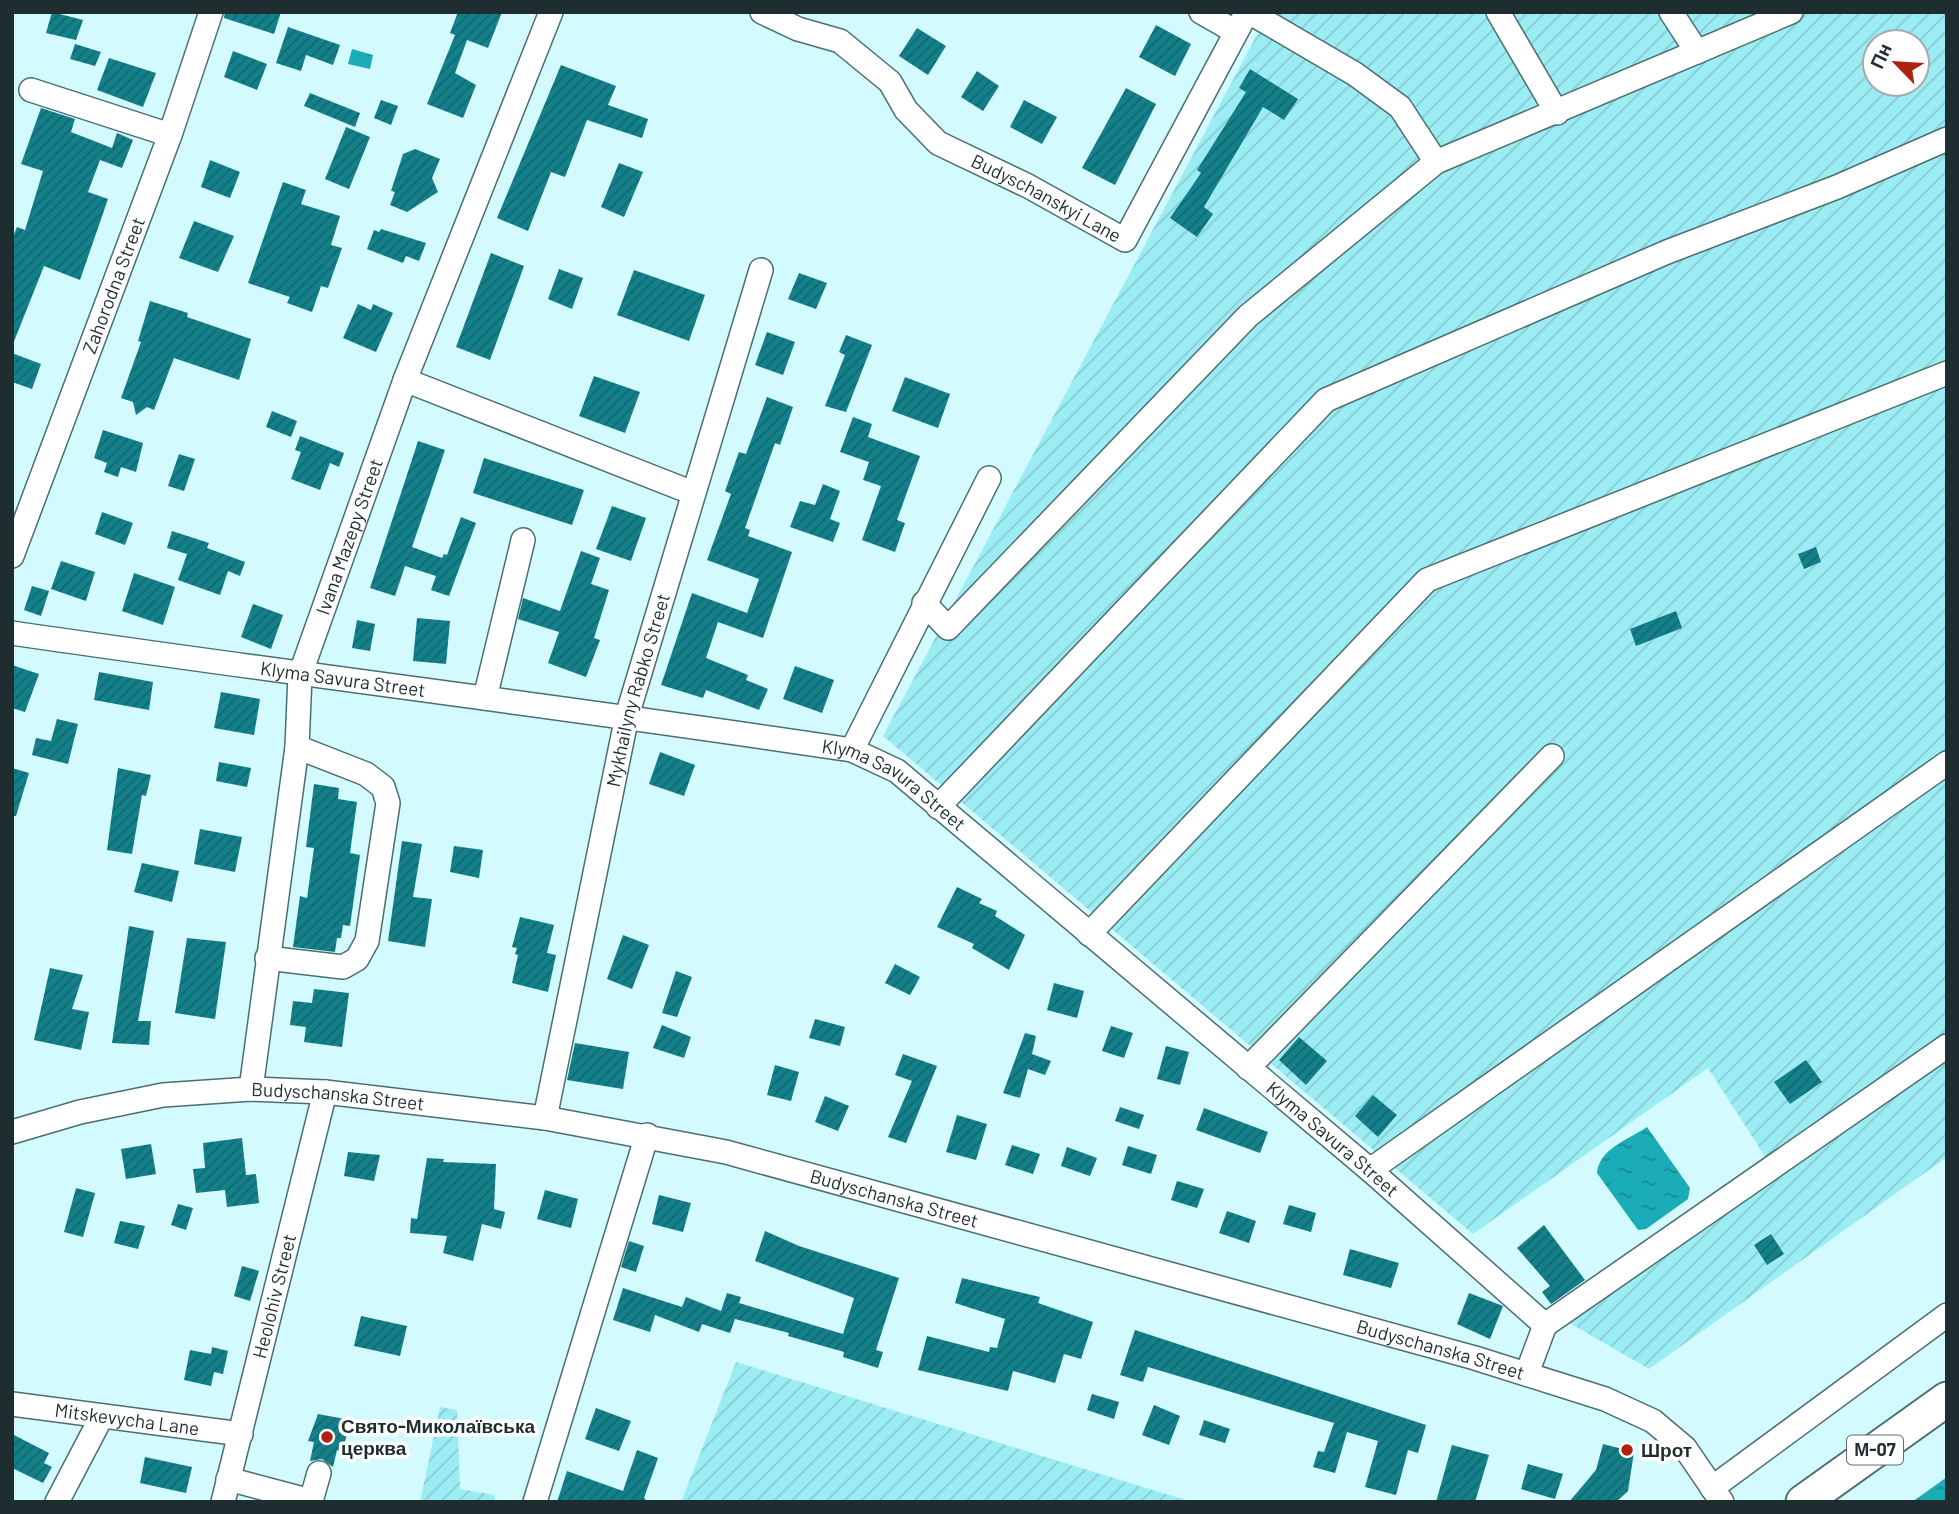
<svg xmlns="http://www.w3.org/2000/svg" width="1959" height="1514" font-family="Barlow,sans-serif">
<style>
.garden{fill:url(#garden-furrows);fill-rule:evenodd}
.water{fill:url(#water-ripples)}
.building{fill:url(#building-hatch)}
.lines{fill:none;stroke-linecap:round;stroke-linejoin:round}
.minor-casing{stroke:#4b6e72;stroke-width:26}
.highway-casing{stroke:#4b6e72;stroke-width:37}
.minor{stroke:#fff;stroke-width:23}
.highway{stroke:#fff;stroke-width:33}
.poi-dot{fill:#af2110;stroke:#fff;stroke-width:2.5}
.labels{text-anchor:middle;stroke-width:7;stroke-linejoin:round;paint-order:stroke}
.shield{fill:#fff;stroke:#626c6d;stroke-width:2}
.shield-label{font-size:18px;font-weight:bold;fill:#1e2d2f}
.street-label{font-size:19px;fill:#1e2d2f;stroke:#fff}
.poi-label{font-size:19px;font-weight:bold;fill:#1e2d2f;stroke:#fff;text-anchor:start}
</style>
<defs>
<pattern id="garden-furrows" width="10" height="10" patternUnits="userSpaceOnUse" patternTransform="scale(1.75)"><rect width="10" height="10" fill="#9cecf3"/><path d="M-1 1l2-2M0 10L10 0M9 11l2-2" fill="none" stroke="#86cbd1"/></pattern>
<pattern id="water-ripples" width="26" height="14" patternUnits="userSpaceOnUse" patternTransform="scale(1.75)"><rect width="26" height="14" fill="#1aacb7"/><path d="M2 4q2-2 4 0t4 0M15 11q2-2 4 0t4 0" fill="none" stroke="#178c95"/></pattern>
<pattern id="building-hatch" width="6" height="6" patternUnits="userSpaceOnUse" patternTransform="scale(1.75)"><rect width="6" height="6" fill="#148089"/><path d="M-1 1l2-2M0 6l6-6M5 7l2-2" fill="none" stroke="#126970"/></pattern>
</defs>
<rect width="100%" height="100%" fill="#d3fafe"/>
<path class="garden" d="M1269,12H1947V1157L1649,1369L1561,1318L1775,1172L1708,1068L1473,1234L883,736ZM1875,42H1917V84H1875Z
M736,1362L1192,1502H681Z
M440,1407L457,1410L460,1489L495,1495L494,1502H420Z"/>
<path class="water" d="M352,49L373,55L370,69L348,64Z
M1647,1127L1690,1188L1688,1199L1646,1229L1638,1230L1597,1173C1599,1149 1629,1139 1647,1127Z
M1947,1477V1502H1912Z"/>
<path class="building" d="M52,12L83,20L76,40L46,33Z
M225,12H281L274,34L224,18Z
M458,12H502L488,48L467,40L455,73L476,85L463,118L427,104L455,35L450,33Z
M1156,25L1191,44L1175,76L1139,57Z
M288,27L340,45L333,65L306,55L301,71L276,63Z
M917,28L946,46L928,75L899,56Z
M75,44L101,52L95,66L70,59Z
M233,51L267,64L257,90L224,77Z
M109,58L156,73L143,107L97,90Z
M561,65L616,86L608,105L648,119L642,138L587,120L565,177L551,172L528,231L497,218Z
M1250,69L1298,99L1284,120L1263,107L1204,207L1213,214L1197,237L1170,218L1201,173L1197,170L1246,92L1239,88Z
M977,71L999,86L983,111L961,97Z
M1126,88L1156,104L1115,185L1082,168Z
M310,93L360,113L355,127L304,106Z
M381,100L398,106L391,125L374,118Z
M1024,100L1057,117L1042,144L1010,127Z
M41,108L75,119L71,132L112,148L117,133L133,140L122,168L100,160L88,192L108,199L80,280L44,266L13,344L12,239L17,227L25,230L43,171L21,164Z
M346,127L370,137L349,189L325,179Z
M415,149L440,159L432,178L438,192L407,212L390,205L395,192L391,191L403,154Z
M210,160L240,172L230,198L201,187Z
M619,163L643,172L624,217L601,207Z
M283,182L306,190L301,204L340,216L331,245L342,248L328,288L321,286L312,312L287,303L290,297L248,283Z
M194,221L234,236L218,272L179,258Z
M381,229L426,243L419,261L406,256L403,263L367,249L374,230L379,232Z
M491,253L524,266L490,360L456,347Z
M559,269L583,278L572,309L548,299Z
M634,270L705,295L689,341L617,315Z
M799,273L827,283L816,309L788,299Z
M150,301L188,313L187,317L251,339L239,380L174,358L154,410L147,407L136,415L133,402L121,398L141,342L138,341Z
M358,304L371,310L373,304L393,313L376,352L343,338Z
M767,332L795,342L783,375L755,365Z
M846,335L872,345L846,412L825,406L845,355L839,352Z
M12,353L41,364L32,389L12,382Z
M594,376L640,392L625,433L579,416Z
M905,377L950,394L938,428L892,411Z
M767,397L793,407L780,445L775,443L745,528L750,530L748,536L792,552L763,638L718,622L706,658L748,675L746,680L768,689L759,710L706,690L703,698L661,685L692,593L747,613L759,579L707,560L731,494L725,491L739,452L746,454Z
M272,411L297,421L291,437L266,427Z
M853,417L872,424L868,437L920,456L897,520L905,523L895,552L862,540L881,486L863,480L869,462L840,452Z
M103,430L143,443L136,472L121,467L118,477L104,472L107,463L94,458Z
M300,436L344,453L339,467L330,463L320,490L291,479L301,452L295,450Z
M418,441L445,450L412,547L442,558L444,554L447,555L461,517L476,523L449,596L431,590L436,576L405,566L395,596L370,588Z
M179,454L195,459L184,491L168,486Z
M484,458L584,490L572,525L473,493Z
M823,484L840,491L830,519L840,523L833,542L790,527L800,501L815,505Z
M612,506L646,518L631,561L596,549Z
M102,512L133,523L125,545L95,534Z
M172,531L209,543L207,548L245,562L240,576L228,571L220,595L178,580L187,554L167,548Z
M1816,547L1821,562L1804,569L1798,554Z
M581,551L600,558L591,584L609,590L594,638L600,640L586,677L548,663L559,632L518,619L523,598L560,611Z
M61,561L95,572L86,601L51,589Z
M134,573L175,587L163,625L122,611Z
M32,586L49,591L41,616L24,610Z
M253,604L283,615L271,649L241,637Z
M1676,611L1682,628L1636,646L1630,629Z
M417,618L450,621L446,664L413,661Z
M357,620L375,624L370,651L352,648Z
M12,665L39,674L25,712L12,708Z
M795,666L834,680L822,713L783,699Z
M99,672L153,682L149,710L94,700Z
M221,692L260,699L254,735L214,728Z
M57,719L78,724L68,764L32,755L36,738L51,741Z
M660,752L695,765L684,796L649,784Z
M219,762L251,768L247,787L216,781Z
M12,768L29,773L16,816H12Z
M118,768L151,775L146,796L142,795L132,854L107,850Z
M314,784L339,788L338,799L357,802L350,853L360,855L350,926L343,925L341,938H337L335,952L293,947L300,896L307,898L314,848L306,847Z
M200,829L242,837L235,872L194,864Z
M402,841L422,844L413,897L432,899L425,947L388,941Z
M454,846L483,850L479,878L450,872Z
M142,863L179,871L172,902L134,892Z
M957,887L982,899L979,903L997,911L995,916L1025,935L1009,970L972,948L974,944L937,927Z
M520,917L554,925L547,953L556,955L548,992L512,983L518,955L515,954L517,948L512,947Z
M129,926L154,931L138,1021H151L149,1045L112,1043Z
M623,935L649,945L632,989L607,979Z
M187,938L226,942L215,1019L175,1013Z
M895,964L920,977L910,995L885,983Z
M50,968L83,975L72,1009L89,1012L81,1050L34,1040Z
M676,971L692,977L677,1017L662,1013Z
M1054,983L1084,991L1077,1018L1047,1010Z
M314,989L349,993L342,1047L304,1042L306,1027L290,1025L293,1001L312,1003Z
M815,1019L845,1027L840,1046L809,1038Z
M662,1025L691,1037L684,1058L653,1048Z
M1111,1026L1133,1033L1124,1058L1102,1051Z
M1025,1033L1036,1036L1032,1054L1051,1061L1045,1075L1028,1069L1020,1098L1003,1093Z
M1299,1037L1327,1061L1306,1085L1279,1060Z
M575,1043L629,1052L623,1089L567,1080Z
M1166,1046L1189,1052L1180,1085L1157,1079Z
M903,1054L937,1066L906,1143L888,1137L912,1081L895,1075Z
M1806,1060L1822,1082L1790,1104L1774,1082Z
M775,1065L799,1072L791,1101L767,1095Z
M1373,1095L1397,1115L1378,1137L1355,1116Z
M825,1096L849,1106L838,1131L815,1122Z
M1120,1107L1144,1115L1139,1129L1115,1121Z
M1204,1108L1268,1132L1260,1153L1196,1130Z
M957,1115L987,1124L976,1160L946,1152Z
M242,1138L246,1175L256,1174L259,1203L227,1207L225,1190L196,1193L193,1169L205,1168L203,1143Z
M151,1144L156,1174L126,1179L121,1149Z
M1012,1145L1040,1154L1033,1174L1005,1165Z
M1128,1146L1157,1155L1151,1174L1122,1165Z
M1067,1147L1097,1158L1090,1176L1061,1166Z
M348,1152L380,1155L374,1181L344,1176Z
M427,1158L444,1159L443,1162L496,1164L494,1209L505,1212L501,1229L482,1224L473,1261L443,1253L447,1236L410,1233L411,1218L417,1219Z
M1177,1181L1204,1189L1197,1208L1171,1200Z
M76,1188L95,1193L83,1237L64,1232Z
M545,1190L578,1199L571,1228L537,1219Z
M659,1195L691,1203L683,1232L652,1224Z
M178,1204L193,1208L186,1230L171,1225Z
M1289,1205L1316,1213L1311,1232L1283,1224Z
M1227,1211L1256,1221L1249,1243L1219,1233Z
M120,1221L145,1226L138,1249L114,1243Z
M1544,1225L1585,1280L1551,1304L1542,1292L1550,1286L1517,1248Z
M765,1231L799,1246L899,1278L876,1350L883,1352L878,1368L843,1357L844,1352L788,1336L789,1333L735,1319L730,1333L702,1324L699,1332L655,1315L650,1332L613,1320L623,1288L682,1307L686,1297L721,1311L727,1293L741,1297L739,1303L843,1334L854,1298L755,1261Z
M1771,1234L1784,1254L1767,1265L1754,1245Z
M629,1241L644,1246L636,1272L621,1267Z
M1350,1249L1399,1263L1391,1288L1343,1275Z
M242,1266L259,1271L250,1301L234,1296Z
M962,1278L1040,1297L1038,1303L1093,1322L1081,1359L1064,1354L1055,1383L1013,1371L1008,1391L918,1370L927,1336L989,1352L990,1347L997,1348L1005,1319L955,1303Z
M1469,1293L1503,1306L1490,1339L1457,1324Z
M361,1316L407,1326L400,1356L354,1346Z
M1135,1330L1426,1425L1418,1453L1408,1450L1396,1495L1365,1487L1378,1441L1347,1432L1335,1473L1313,1467L1318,1451L1324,1452L1334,1423L1148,1367L1143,1382L1120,1375Z
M212,1347L228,1351L223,1374L214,1372L211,1386L184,1380L190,1350L211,1354Z
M1092,1394L1119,1402L1114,1419L1087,1410Z
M1154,1405L1180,1416L1169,1445L1142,1435Z
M596,1408L631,1421L619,1451L585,1439Z
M318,1414L345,1419L341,1432L347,1434L342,1452L337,1450L333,1467L322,1459L310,1461L314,1442L308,1441Z
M1204,1420L1230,1429L1225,1443L1199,1435Z
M12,1434L49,1453L44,1463L52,1467L43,1483L12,1468Z
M1603,1444L1634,1452L1628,1491L1616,1502H1569L1596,1470Z
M1452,1445L1489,1455L1475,1502H1436Z
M637,1450L658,1458L644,1498L648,1502H557L567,1471L623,1491Z
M145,1457L192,1467L186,1493L140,1483Z
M1528,1464L1563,1474L1555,1499L1521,1489Z"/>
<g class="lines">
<defs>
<g id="minor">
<path id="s1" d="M762,12L798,29L840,41L890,82L906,110L938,143L1028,186L1125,240L1247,12"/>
<path d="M1201,12L1236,32"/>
<path d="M1249,12L1355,74L1400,107L1436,162"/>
<path d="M1498,12L1557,113"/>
<path d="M1671,12L1697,52"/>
<path d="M31,90L170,135"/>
<path d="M405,380L693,493"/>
<path id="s2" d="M12,556L170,135L211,12"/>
<path d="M924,603L948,628L1248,316L1436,162L1791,12"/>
<path id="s3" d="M12,633C292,674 573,708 852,750L897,771L1370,1170L1545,1325L1527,1373"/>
<path d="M485,698L523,540"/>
<path d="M852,750L989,478"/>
<path d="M938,807L1326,400L1667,252L1837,187L1947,139"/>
<path d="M1089,934L1427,580L1947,373"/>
<path d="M267,958L343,967L357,959L367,941L388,803L383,787L366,774L297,747"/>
<path d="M1248,1068L1552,756"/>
<path id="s4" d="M251,1089L297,747L300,675L405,380L551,12"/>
<path id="s5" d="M545,1118L627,716L761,270"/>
<path id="s6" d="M12,1132L80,1112L163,1095L251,1089L325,1092L545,1118L726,1152L1475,1358L1605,1399L1653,1421L1685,1448L1722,1502"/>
<path d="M1370,1170L1947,763"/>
<path d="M1545,1325L1947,1046"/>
<path id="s7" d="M12,1404L241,1434"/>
<path d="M228,1479L311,1501L319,1473"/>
<path d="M1712,1488L1947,1315"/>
<path d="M57,1502L102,1416"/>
<path id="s8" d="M223,1502L325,1092"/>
<path d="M535,1502L647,1135"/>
</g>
<path id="highway" d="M1803,1502L1947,1399"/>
</defs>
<use href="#minor" class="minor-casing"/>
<use href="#highway" class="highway-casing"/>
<use href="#minor" class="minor"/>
<use href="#highway" class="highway"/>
</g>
<g class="poi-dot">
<circle cx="327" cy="1437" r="7"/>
<circle cx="1627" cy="1450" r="7"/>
</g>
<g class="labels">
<rect class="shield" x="1847" y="1435.5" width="56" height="29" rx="5"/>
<g class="shield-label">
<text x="1875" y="1456">М-07</text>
</g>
<g class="street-label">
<text dy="7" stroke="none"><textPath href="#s1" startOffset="348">Budyschanskyi Lane</textPath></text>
<text dy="7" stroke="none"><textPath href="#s2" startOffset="289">Zahorodna Street</textPath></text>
<text dy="7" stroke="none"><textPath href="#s4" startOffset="564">Ivana Mazepy Street</textPath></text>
<text dy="7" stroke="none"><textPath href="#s3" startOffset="334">Klyma Savura Street</textPath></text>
<text dy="7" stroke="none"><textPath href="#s5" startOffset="438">Mykhailyny Rabko Street</textPath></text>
<text dy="7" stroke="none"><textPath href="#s3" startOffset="901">Klyma Savura Street</textPath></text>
<text dy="7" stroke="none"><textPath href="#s6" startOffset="331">Budyschanska Street</textPath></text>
<text dy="7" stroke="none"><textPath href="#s3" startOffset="1468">Klyma Savura Street</textPath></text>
<text dy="7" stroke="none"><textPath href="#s6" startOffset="898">Budyschanska Street</textPath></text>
<text dy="7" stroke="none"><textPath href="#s8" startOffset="212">Heolohiv Street</textPath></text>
<text dy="7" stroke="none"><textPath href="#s6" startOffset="1465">Budyschanska Street</textPath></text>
<text dy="7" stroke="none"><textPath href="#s7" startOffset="116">Mitskevycha Lane</textPath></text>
</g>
<g class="poi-label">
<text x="341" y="1433">Свято-Миколаївська<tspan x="341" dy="22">церква</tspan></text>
<text x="1641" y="1457">Шрот</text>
</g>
</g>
<rect width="1959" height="1514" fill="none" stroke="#1e2d2f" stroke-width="28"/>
<g transform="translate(1896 63) rotate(295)"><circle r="33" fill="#ffffff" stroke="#a5abac" stroke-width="2"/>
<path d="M0-5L12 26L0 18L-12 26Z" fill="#af2110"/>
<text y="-10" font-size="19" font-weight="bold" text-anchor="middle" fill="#1e2d2f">Пн</text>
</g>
</svg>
